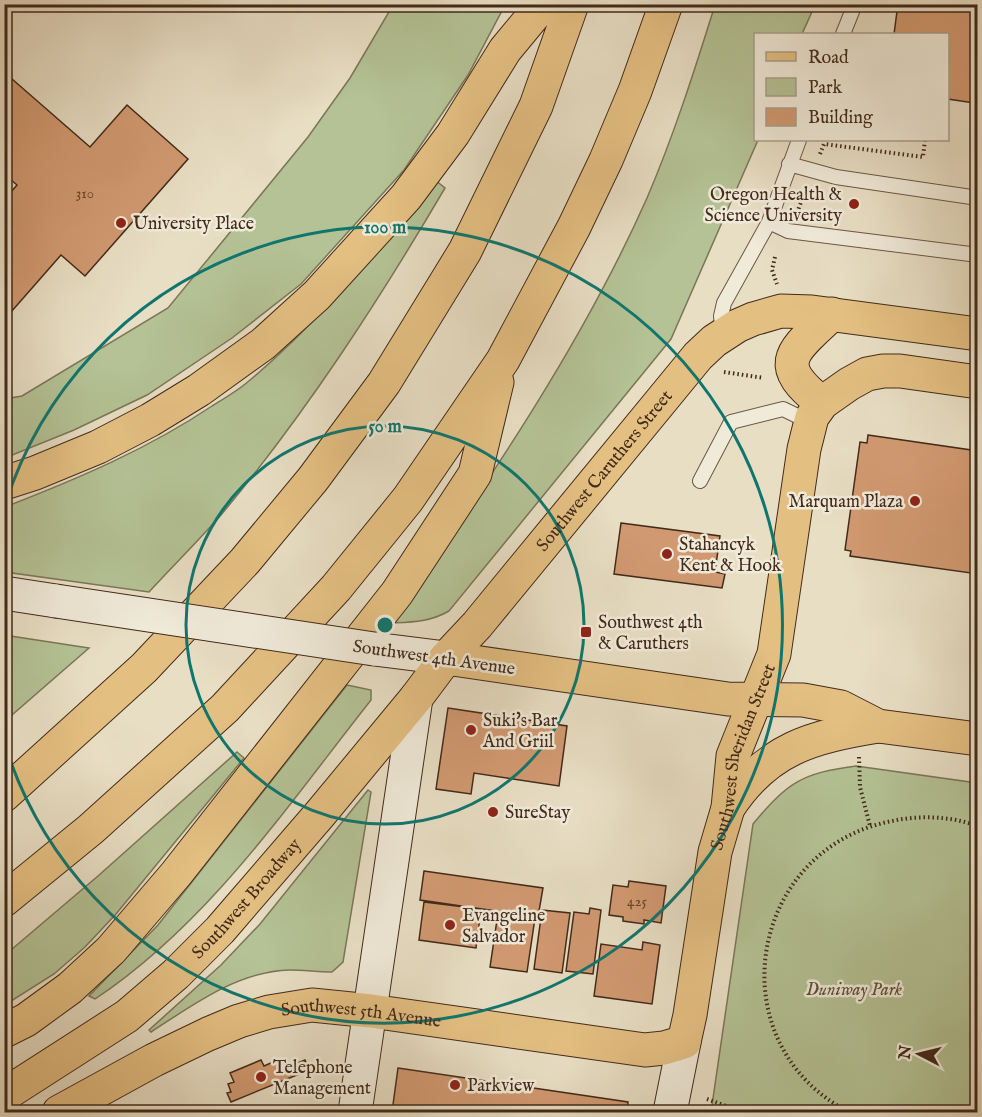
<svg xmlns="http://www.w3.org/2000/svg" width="982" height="1117" font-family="'IM FELL English',serif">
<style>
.green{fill:#b4c295;stroke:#7b7658;stroke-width:1.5}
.building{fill:#d19971;stroke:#422a1a;stroke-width:1.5}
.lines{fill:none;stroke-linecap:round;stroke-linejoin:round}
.service-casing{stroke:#6c5744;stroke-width:16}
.secondary-casing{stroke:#422a1a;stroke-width:35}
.primary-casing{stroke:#422a1a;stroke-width:35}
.trunk-casing{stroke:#422a1a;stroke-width:35}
.motorway-casing{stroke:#422a1a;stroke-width:35}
.path{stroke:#422a1a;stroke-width:4;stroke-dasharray:1.5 3;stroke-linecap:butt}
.service{stroke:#f0ead9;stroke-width:14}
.secondary{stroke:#f0ead9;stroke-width:33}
.primary{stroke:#e4bf82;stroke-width:33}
.trunk{stroke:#e4bf82;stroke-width:33}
.motorway{stroke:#e4bf82;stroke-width:33}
.secondary-bridge-casing{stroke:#422a1a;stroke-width:35;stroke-linecap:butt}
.secondary-bridge{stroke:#f0ead9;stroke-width:33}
.ring{fill:none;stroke:#0f766e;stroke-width:3}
.poi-dot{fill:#8f2418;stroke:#f0ead9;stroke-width:2}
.labels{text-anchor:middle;stroke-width:5;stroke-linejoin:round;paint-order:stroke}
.number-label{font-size:15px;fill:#664630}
.poi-label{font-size:18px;fill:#422a1a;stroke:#f0ead9;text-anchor:start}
.street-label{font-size:18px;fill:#422a1a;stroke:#f0ead9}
.park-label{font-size:18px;font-style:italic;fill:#5e5039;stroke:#f0ead9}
.centre{fill:#0f766e;stroke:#f0ead9;stroke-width:3}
.ring-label{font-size:18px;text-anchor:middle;font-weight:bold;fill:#0f766e;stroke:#f0ead9;stroke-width:5;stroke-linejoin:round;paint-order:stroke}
</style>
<rect width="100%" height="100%" fill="#e8dec4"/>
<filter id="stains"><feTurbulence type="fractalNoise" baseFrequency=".00333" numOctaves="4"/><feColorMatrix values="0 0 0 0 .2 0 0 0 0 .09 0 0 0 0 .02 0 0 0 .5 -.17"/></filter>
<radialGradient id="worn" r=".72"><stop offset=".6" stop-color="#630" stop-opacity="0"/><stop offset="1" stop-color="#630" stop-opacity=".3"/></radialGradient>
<path class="green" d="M393,5H505L468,75L404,170L301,284L232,338L147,395L74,430L5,458V399L22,396L168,308L308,137L350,78Z
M715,5H815L802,34H756V140H758L671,339L449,611C430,622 412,622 391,623C484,487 580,349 647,198C674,135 695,69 715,5Z
M435,180L445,188C378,302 306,413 221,515C198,541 173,566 149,592L5,572V507C77,479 148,449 212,406C225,398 239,390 250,380C320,322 376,250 435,180Z
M4,635L89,648L5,721H4Z
M347,685L371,690V700C288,805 209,923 95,999L89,996L158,925Z
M237,752L244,758L116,914L85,947L54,974L5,1005V955L98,876Z
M856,766L977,783V1112H711L753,824C788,782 802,773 856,766Z
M368,790L371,792L343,962L332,972C318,972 304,970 290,970C238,971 193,1005 151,1032L149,1030L221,965L260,924Z"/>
<path class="building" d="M898,4H978V92H975L974,103L948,99V34H894Z
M4,72L90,147L127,105L188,159L85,276L61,255L4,320V200L17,185L4,174Z
M868,435L978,451V574L850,556L851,551L845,550L860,442L867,443Z
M621,523L720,536L715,572L725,574L722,588L614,574Z
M448,708L567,726L559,786L474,773L471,794L436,789Z
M424,871L543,888L538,917L420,900Z
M629,881L666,886L661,923L644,920V924L623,921V917L609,915L613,885L628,887Z
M424,902L481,909L476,948L419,940Z
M590,908L601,910L593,974L566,971L574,912L589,914Z
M542,910L570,913L562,973L534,969Z
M498,913L535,918L527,972L490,967Z
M643,942L660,945L652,1004L594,996L601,944L642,950Z
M280,1059L283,1069L305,1060L309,1070L231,1102L227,1093L231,1092L228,1084L234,1082L230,1073L261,1060L264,1066Z
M398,1068L628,1102L627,1112H392Z"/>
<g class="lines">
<defs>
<path id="service" d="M843,34L855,4
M789,164L836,177L978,198
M769,222L788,231L978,255
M723,334L721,316L724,303L769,222L799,140
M700,481L731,422L783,409L810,422"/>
<path id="secondary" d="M4,593L56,601
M374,649L446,658
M355,1112L416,698
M670,1112L684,1042"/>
<path id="primary" d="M446,658L728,699L803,700L841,707L878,726L978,739"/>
<g id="trunk">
<path d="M822,403C770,363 794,350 832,314"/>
<path d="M728,808C767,748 812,737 878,726"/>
<path id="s1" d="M4,1095L127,1016L176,974L220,930L320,814L416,698L446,658L477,625L698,356L714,341L737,326L753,319L781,311L812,312L978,334"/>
<path id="s2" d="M59,1112L154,1060L208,1034L239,1021L269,1012L312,1005L371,1011L645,1050L664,1048L684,1042L690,1015L715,852L728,808L733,756L774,654L804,449L812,417L822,403L849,384L867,374L883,371H900L978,382"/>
</g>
<path id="motorway" d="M4,483L35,473L98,447L150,420L199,390L263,344L317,295L406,197L453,134L505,50L543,4
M4,795L144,668L245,561L313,479L384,383L465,251L536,106L572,4
M4,900L91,829L225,708L336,588L408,499L503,360L574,227L606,160L635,91L666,4
M4,1031L26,1020L70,988L111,950L176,874L397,593L475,474L497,382"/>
</defs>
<use href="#service" class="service-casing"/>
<use href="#secondary" class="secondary-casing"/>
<use href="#primary" class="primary-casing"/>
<use href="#trunk" class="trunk-casing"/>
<use href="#motorway" class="motorway-casing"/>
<path class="path" d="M820,154L824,144L923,157L925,140
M797,213L806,189
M775,257L772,270L777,284
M724,372L764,378
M859,757L860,787L870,826
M707,1099L726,1106L733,1112
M849,1112C716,1044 747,849 892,821C920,815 950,816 978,826"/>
<use href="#service" class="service"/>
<use href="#secondary" class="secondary"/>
<use href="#primary" class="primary"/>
<use href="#trunk" class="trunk"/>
<use href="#motorway" class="motorway"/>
<defs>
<path id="secondary-bridge" d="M56,601L374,649"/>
</defs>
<use href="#secondary-bridge" class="secondary-bridge-casing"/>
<use href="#secondary-bridge" class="secondary-bridge"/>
</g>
<g class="ring">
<circle cx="385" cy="625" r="199"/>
<path d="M5 505A398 398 0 1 1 5 745"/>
</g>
<g class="poi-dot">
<circle cx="854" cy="204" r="6"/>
<circle cx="121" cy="223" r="6"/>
<circle cx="915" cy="501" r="6"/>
<circle cx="667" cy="554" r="6"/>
<rect x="580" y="626" width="12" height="12" rx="3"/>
<circle cx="471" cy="730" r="6"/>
<circle cx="493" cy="812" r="6"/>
<circle cx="450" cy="925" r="6"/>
<circle cx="261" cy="1077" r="6"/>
<circle cx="455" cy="1085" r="6"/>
</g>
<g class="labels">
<g class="number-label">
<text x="85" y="198">310</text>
<text x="637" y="906">425</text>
</g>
<g class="poi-label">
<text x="842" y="200" text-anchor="end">Oregon Health &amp;<tspan x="842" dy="21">Science University</tspan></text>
<text x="133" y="229">University Place</text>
<text x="903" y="507" text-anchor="end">Marquam Plaza</text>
<text x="679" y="550">Stahancyk<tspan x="679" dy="21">Kent &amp; Hook</tspan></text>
<text x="598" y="628">Southwest 4th<tspan x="598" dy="21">&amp; Caruthers</tspan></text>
<text x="483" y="726">Suki's Bar<tspan x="483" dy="21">And Griil</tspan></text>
<text x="505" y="818">SureStay</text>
<text x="462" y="921">Evangeline<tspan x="462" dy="21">Salvador</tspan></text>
<text x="273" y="1073">Telephone<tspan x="273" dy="21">Management</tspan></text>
<text x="467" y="1091">Parkview</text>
</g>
<g class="street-label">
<text dy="6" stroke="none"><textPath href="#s1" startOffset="872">Southwest Caruthers Street</textPath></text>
<text transform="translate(434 657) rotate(8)" y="6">Southwest 4th Avenue</text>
<text dy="6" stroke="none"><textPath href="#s2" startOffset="945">Southwest Sheridan Street</textPath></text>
<text dy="6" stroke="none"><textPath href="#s1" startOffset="314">Southwest Broadway</textPath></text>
<text dy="6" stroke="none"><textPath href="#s2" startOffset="326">Southwest 5th Avenue</textPath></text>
</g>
<g class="park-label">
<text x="854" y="995">Duniway Park</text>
</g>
</g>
<circle cx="385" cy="625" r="9" class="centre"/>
<g class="ring-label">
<text x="385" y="233">100 m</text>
<text x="385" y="432">50 m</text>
</g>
<rect width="982" height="1117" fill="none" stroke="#e8dec4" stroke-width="24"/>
<rect x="6" y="6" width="970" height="1105" fill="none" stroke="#422a1a" stroke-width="3"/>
<rect x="12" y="12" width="958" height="1093" fill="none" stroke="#422a1a" stroke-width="1.5"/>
<rect x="754" y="33" width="195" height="108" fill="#f0ead9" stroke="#aa9d8d" stroke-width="1.5"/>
<rect x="766" y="52" width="30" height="9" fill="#e4bf82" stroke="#aa9d8d" stroke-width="1.5"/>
<text x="808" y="63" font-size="18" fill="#422a1a">Road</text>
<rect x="766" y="78" width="30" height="18" fill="#b4c295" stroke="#aa9d8d" stroke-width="1.5"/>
<text x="808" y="93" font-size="18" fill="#422a1a">Park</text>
<rect x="766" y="108" width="30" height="18" fill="#d19971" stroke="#aa9d8d" stroke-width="1.5"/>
<text x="808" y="123" font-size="18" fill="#422a1a">Building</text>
<g transform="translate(919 1054) rotate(277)" stroke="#f0ead9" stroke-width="4.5" paint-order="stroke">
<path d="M0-4.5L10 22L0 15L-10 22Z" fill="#422a1a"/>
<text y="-9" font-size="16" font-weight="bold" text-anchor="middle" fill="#422a1a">N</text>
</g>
<rect width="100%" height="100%" filter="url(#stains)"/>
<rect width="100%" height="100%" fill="url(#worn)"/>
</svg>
